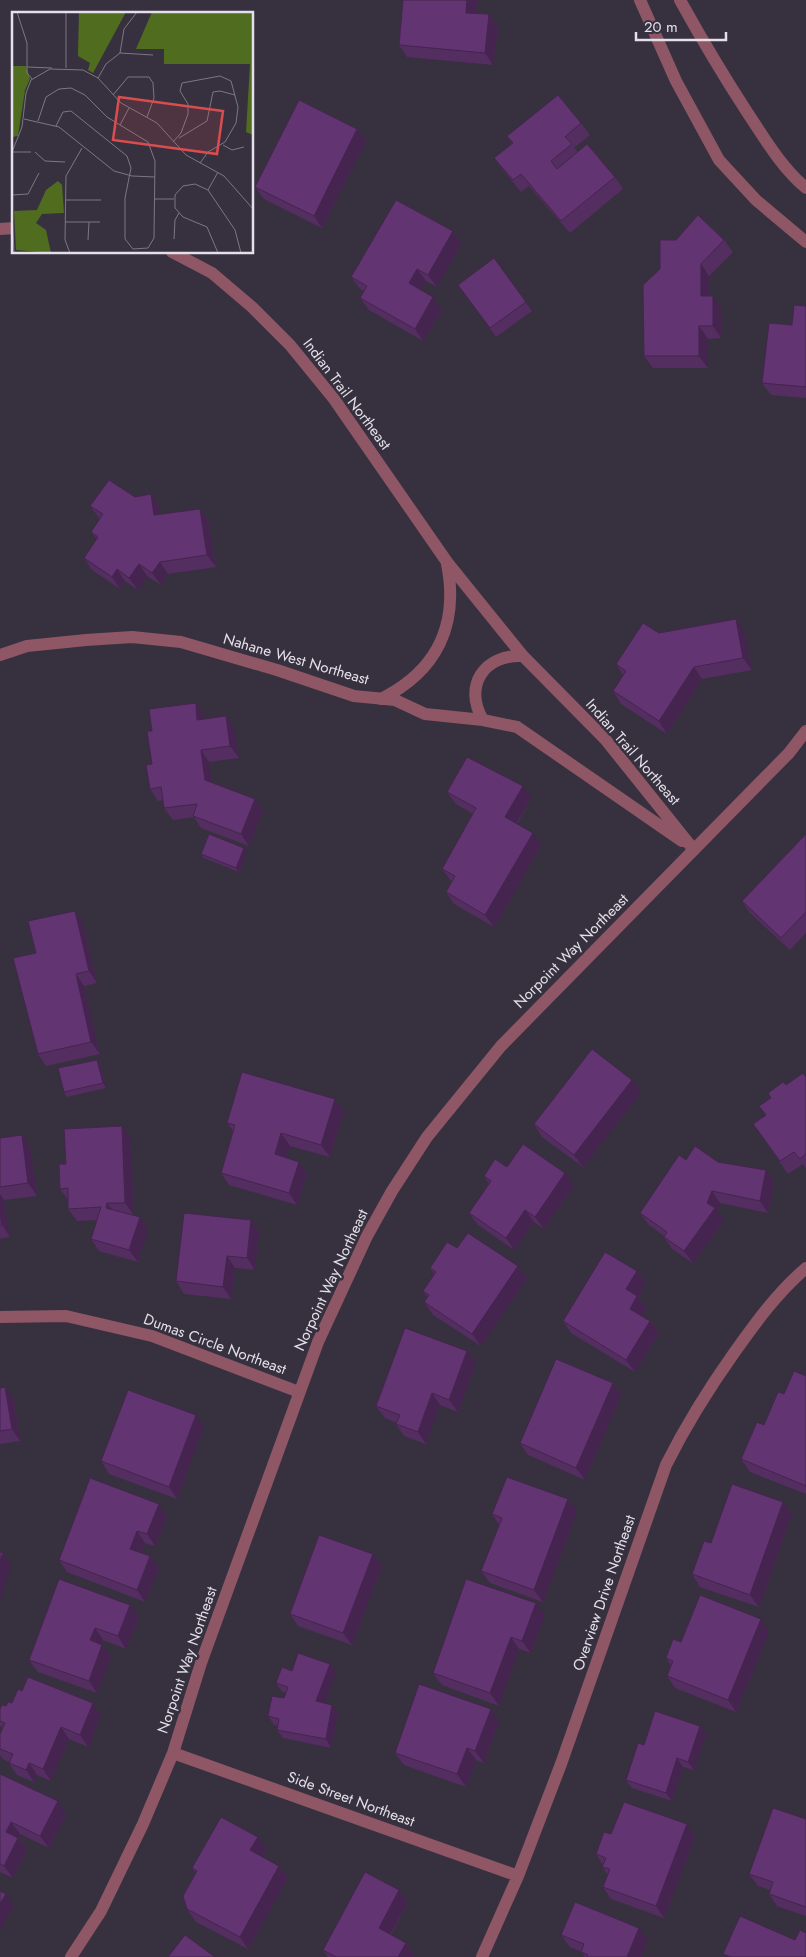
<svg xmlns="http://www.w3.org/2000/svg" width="806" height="1957" font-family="Jost,sans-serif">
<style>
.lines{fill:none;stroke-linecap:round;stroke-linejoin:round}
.minor{stroke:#8f5765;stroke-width:12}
.wall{fill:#542d61}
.shaded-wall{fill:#45244f}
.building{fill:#623471;stroke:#45244f}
.labels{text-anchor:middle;stroke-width:5;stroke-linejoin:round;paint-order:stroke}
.street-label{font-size:15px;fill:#e3e0e9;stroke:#37313f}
.inset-road{fill:none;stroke:#7c7783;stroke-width:1}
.view{fill:#d94d4f;fill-opacity:0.15;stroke:#d94d4f;stroke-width:2.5}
.inset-edge{fill:none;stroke:#e3e0e9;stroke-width:2.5}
</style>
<rect width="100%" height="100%" fill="#37313f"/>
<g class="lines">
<path class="minor" d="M640,0L676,81L719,160L756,200L806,242
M680,0C701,38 723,75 747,112C765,139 781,167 806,188
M0,229L14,228
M172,252L212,273L252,307L290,345L334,399L447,562L523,656L605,739L694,850
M0,655L27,646L86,640L132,637L181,642L277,670L354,696L395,700L425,714L483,720L517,727L682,841
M381,699C437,671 459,625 447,564
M483,720C463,686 484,654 523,656
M0,1317L66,1316L152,1336L299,1392
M173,1753L518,1876
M71,1957L101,1911L143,1824L173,1753L201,1663L318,1342L367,1236L392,1191L427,1137L501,1046L789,753L806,731
M482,1957L518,1876L561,1764L666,1465C687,1423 707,1391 734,1353C756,1322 777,1293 806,1268"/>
</g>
<path class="wall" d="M477,0L476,13L489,14L498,27L493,65L407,57L399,45Z
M581,123L590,135L574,148L578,152L615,177L623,189L570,233L529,186L521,192L503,170L494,158L512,143L507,136Z
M357,129L366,141L322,228L264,199L255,187Z
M453,231L461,244L437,287L426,281L420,290L442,310L423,341L369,310L360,298L364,291L360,289L351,277Z
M724,240L733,252L709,276V296L721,308V338L708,339V368H653L644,356L643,285Z
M494,258L532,311L496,337L458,285Z
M806,306V398L771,395L762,383L792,325Z
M151,494L159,506L160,515L200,509L208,521L216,567L168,574L161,585L147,576L138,590L125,581L120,589L92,570L84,558L97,539L91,532L100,519L90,506Z
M744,631L752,670L702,679L667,734L621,704L613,691L623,675L616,664L659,633Z
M204,715V719L226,716L234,728L239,758L209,762L212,783L263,811L249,846L201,828L194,817L173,820L164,808L163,800L158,801L150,789L152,764V731Z
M447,792L531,798L517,824L541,845L494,927L454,904L446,892L452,882L442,869L473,814L456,804Z
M806,834V933L790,950L750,913L742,901Z
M247,853L239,872L204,858L201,854Z
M83,923L97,983L84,986L100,1054L46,1066L38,1054L36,953Z
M100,1064L106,1088L67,1097L64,1092Z
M806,1077V1168L803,1164L788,1174L753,1124L766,1115L759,1106L771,1098L786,1085Z
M641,1092L583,1167L542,1137L534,1124Z
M335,1099L344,1112L330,1157L290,1146L286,1158L307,1174L297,1205L229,1185L221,1173L233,1131L227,1123Z
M122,1126L130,1138L134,1215H131L148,1229L138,1262L99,1251L91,1239L97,1220L77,1221L68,1209V1200L60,1189L66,1164Z
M0,1138L30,1147L37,1196L4,1200L10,1237L0,1239Z
M686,1160L718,1162L766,1170L774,1182L768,1213L720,1203L717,1211L724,1220L693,1263L672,1249L664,1237V1236L649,1225L640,1213Z
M507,1167L574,1185L544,1229L534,1222L514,1250L478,1225L469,1213L489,1184L484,1176Z
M251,1220L259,1232L255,1270L235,1268L231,1299L184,1294L176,1281Z
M457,1248L527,1278L481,1346L433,1315L424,1302L428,1298L423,1291L434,1274L430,1268Z
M646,1283L638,1297L646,1308L641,1316L650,1321L659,1333L635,1372L571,1333L563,1321Z
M476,1363L458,1412L440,1405L426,1444L404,1436L396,1424L397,1423L385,1418L376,1406Z
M806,1376V1494L750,1472L741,1459L784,1394Z
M613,1383L621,1395L585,1480L528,1455L520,1443Z
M5,1387L14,1399L20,1441L0,1444V1388Z
M204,1427L177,1499L109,1474L101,1461Z
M577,1511L543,1602L490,1583L481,1571L499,1525L492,1514Z
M792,1514L759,1607L700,1587L692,1574L711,1543Z
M167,1516L155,1546L145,1543L141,1553L159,1568L145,1602L67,1572L59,1560Z
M382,1566L352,1645L298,1626L290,1614Z
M59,1579L139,1617L126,1649L103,1640L102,1645L111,1657L97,1693L38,1672L29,1660Z
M545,1615L531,1653L519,1649L499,1706L442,1685L433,1673Z
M769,1632L736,1712L675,1688L667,1676L671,1666L666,1658L681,1642Z
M292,1671L336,1673L324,1703L338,1713L331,1748L283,1738L277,1730L278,1726L274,1725L268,1716L284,1698L286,1693L282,1692L276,1683Z
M22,1691L101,1715L88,1747L69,1739L51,1781L37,1775L34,1782L17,1775L9,1763V1762L3,1759L0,1755V1734L2,1728L0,1725V1709L12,1703Z
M499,1721L484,1763L476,1760L466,1787L404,1765L395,1753Z
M700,1726L706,1734L694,1770L683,1767L672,1801L632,1788L626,1780L644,1745Z
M0,1774L66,1814L49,1848L20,1834L18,1837L27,1850L13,1878L0,1872Z
M806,1819V1916L777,1906L769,1894L770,1890L758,1886L749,1874Z
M611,1834L695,1836L664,1918L611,1899L603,1887L608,1875L602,1867L603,1865L596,1854Z
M266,1849L262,1856L288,1878L248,1949L196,1922L187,1909L196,1873L192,1868Z
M399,1890L408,1902L391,1935L406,1943L414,1955L413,1957H328L323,1950Z
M561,1935L648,1940L641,1957H585L582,1952L570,1947Z"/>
<path class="shaded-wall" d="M467,0H477L475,25L466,13Z
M489,14L498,27L493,65L485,53Z
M357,129L366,141L322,228L314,216Z
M453,231L461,244L437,287L428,275Z
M701,264L709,276V308L701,296Z
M417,269L426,281L417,295L409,283Z
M713,296L721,308V338L713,326Z
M433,297L442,310L423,341L415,329Z
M699,326L708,339V368L699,356Z
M151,494L159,506L163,528L154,515Z
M200,509L208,521L216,567L207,555Z
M160,562L168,574L161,585L152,573Z
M139,564L147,576L138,590L129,578Z
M117,569L125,581L120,589L112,577Z
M736,619L744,631L752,670L743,658Z
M694,667L702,679L667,734L659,721Z
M196,703L204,715L206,732L197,720Z
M226,716L234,728L239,758L230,746Z
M201,750L209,762L213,792L205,780Z
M523,786L531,798L513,829L505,817Z
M255,799L263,811L249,846L241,834Z
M533,833L541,845L494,927L485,915Z
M244,848L247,853L239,872L236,868Z
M75,911L83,923L97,983L89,971Z
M76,974L84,986L100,1054L91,1042Z
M97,1060L100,1064L106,1088L103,1083Z
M632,1080L641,1092L583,1167L574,1155Z
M335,1099L344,1112L330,1157L321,1145Z
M122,1126L130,1138L134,1215L125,1203Z
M281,1133L290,1146L284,1166L275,1154Z
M22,1135L30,1147L37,1196L28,1183Z
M299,1162L307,1174L297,1205L289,1193Z
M766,1170L774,1182L768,1213L760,1201Z
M565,1173L574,1185L544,1229L535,1217Z
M712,1191L720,1203L717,1211L724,1220L693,1263L684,1251Z
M0,1194L4,1200L10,1237L2,1225L0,1213Z
M107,1203L116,1215L106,1208Z
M525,1210L534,1222L514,1250L506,1238Z
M140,1217L148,1229L138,1262L129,1250Z
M251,1220L259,1232L255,1270L247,1258Z
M227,1256L235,1268L231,1299L223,1287Z
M518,1266L527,1278L481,1346L472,1334Z
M637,1271L646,1283L638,1297L646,1308L638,1321L630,1309L626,1289Z
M650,1321L659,1333L635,1372L626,1360Z
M467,1351L476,1363L458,1412L449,1400Z
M613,1383L621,1395L585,1480L576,1468Z
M5,1387L14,1399L20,1441L12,1429Z
M432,1393L440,1405L426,1444L418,1432Z
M196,1415L204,1427L177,1499L169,1487Z
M568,1499L577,1511L543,1602L534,1590Z
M783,1502L792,1514L759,1607L750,1595Z
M159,1504L167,1516L155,1546L147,1534Z
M137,1531L145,1543L138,1561L130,1549Z
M3,1553L11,1565L0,1600V1561Z
M373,1554L382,1566L352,1645L343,1633Z
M150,1556L159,1568L145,1602L137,1590Z
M536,1603L545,1615L531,1653L522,1641Z
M130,1605L139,1617L126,1649L118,1636Z
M761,1619L769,1632L736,1712L728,1700Z
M95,1628L103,1640L99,1653L90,1640Z
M511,1637L519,1649L499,1706L490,1693Z
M102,1645L111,1657L97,1693L89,1681Z
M330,1664L336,1673L322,1710L316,1701Z
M93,1703L101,1715L88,1747L80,1735Z
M332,1705L338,1713L331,1748L326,1739Z
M491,1709L499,1721L484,1763L475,1751Z
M700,1726L706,1734L694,1770L688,1762Z
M61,1727L69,1739L51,1781L43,1769Z
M467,1748L476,1760L466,1787L457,1774Z
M677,1758L683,1767L672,1801L666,1793Z
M29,1763L37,1775L34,1782L26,1770Z
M58,1801L66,1814L49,1848L40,1836Z
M11,1822L20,1834L15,1844L6,1832Z
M687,1824L695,1836L664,1918L656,1906Z
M258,1837L266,1849L259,1862L250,1850Z
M18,1838L27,1850L13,1878L4,1866Z
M279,1866L288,1878L248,1949L240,1937Z
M399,1890L408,1902L387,1940L379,1928Z
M6,1894L14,1906L0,1929V1904Z
M639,1928L648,1940L641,1957H627Z
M406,1943L414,1955L413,1957H398Z"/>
<path class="building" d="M403,0H467L466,13L489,14L485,53L399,45Z
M558,95L581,123L565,137L572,144L551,161L557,169L587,144L615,177L561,221L521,174L513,180L494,158L513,143L507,136Z
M299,100L357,129L314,216L255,187Z
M396,200L453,231L428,275L417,269L409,283L433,297L415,329L360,298L367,286L351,277Z
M698,215L724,240L701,264V296H713V326H699V356H644L643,285L660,269V240H676Z
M494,258L526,302L490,328L458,285Z
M794,305L806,306V387L762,383L769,323L792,325Z
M109,480L135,497L151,494L154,515L200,509L207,555L160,562L152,573L139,564L129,578L117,569L112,577L84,558L98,537L91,532L103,514L90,506Z
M736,619L743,658L694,667L659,721L613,691L626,671L616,664L643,623L659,633Z
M196,703L197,720L226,716L230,746L201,750L205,780L255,799L241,834L193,816L197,804L164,808L161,787L150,789L146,765L152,764L147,731H152L149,709Z
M467,757L523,786L505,817L533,833L485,915L446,892L455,876L442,869L476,808L447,792Z
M209,834L244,848L236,868L201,854Z
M806,834V912L781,938L742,901Z
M75,911L89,971L76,974L91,1042L38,1054L13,958L36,953L28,921Z
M592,1049L632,1080L574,1155L534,1124Z
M97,1060L103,1083L64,1092L58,1068Z
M242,1072L335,1099L321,1145L281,1133L275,1154L299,1162L289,1193L221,1173L235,1125L227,1123Z
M803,1073L806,1077V1154L800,1159L794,1152L780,1161L753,1124L766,1115L759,1106L771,1098L768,1093L783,1082L786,1085Z
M122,1126L125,1203H107L106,1208L140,1217L129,1250L91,1239L101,1207L68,1209V1188L60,1189L59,1164H66L64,1129Z
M22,1135L28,1183L0,1187V1138Z
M523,1144L565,1173L535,1217L525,1210L506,1238L469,1213L491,1181L484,1176L495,1159L507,1167Z
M695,1146L718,1162L766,1170L760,1201L712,1191L707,1203L715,1208L684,1251L664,1237L667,1232L640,1213L679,1155L686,1160Z
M0,1213L2,1225L0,1226Z
M184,1213L251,1220L247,1258L227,1256L223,1287L176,1281Z
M468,1233L518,1266L472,1334L424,1302L429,1295L423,1291L436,1272L430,1268L447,1242L457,1248Z
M605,1252L637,1271L626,1289L637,1296L630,1309L650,1321L626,1360L563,1321Z
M405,1328L467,1351L449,1400L432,1393L418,1432L396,1424L400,1415L376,1406Z
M556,1359L613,1383L576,1468L520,1443Z
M794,1371L806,1376V1486L741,1459L757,1422L764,1425L778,1392L784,1394Z
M5,1387L12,1429L0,1431V1388Z
M128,1390L196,1415L169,1487L101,1461Z
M507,1477L568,1499L534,1590L481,1571L502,1518L492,1514Z
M90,1478L159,1504L147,1534L137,1531L130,1549L150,1556L137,1590L59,1560Z
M732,1484L783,1502L750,1595L692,1574L704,1541L711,1543Z
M319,1535L373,1554L343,1633L290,1614Z
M0,1552L3,1553L0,1561Z
M59,1579L130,1605L118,1636L95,1628L90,1640L102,1645L89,1681L29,1660Z
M466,1579L536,1603L522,1641L511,1637L490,1693L433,1673Z
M700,1595L761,1619L728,1700L667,1676L673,1661L666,1658L673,1639L681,1642Z
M298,1653L330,1664L316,1701L332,1705L326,1739L277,1730L279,1719L268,1716L272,1696L284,1698L288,1687L276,1683L282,1667L292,1671Z
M28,1677L93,1703L80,1735L61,1727L43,1769L29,1763L26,1770L9,1763L13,1754L0,1749V1734L5,1723L0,1721V1709L2,1705L6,1706L8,1702L12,1703L18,1689L22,1691Z
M419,1684L491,1709L475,1751L467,1748L457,1774L395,1753Z
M655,1711L700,1726L688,1762L677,1758L666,1793L626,1780L638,1743L644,1745Z
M0,1774L58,1801L40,1836L11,1822L6,1832L18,1838L4,1866L0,1864Z
M624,1802L687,1824L656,1906L603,1887L610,1869L602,1867L606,1858L596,1854L604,1832L611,1834Z
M773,1808L806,1819V1907L769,1894L773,1882L749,1874Z
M221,1817L258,1837L250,1850L279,1866L240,1937L187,1909L183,1896L197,1871L192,1868Z
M365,1872L399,1890L379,1928L406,1943L398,1957H336L323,1950Z
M0,1891L6,1894L0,1904Z
M575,1902L639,1928L627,1957H587L588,1955L581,1952L584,1944L561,1935Z
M740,1916L795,1940L800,1930L806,1933V1957H731L723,1954Z
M185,1935L215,1957H168Z"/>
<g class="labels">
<g class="street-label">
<text transform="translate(347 394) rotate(53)" y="5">Indian Trail Northeast</text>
<text transform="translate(296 659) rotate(16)" y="5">Nahane West Northeast</text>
<text transform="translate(633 752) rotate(49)" y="5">Indian Trail Northeast</text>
<text transform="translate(571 951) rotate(-45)" y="5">Norpoint Way Northeast</text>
<text transform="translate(331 1280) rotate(-65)" y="5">Norpoint Way Northeast</text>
<text transform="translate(215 1344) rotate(20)" y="5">Dumas Circle Northeast</text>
<text transform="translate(604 1593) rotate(-71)" y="5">Overview Drive Northeast</text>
<text transform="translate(187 1660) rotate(-71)" y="5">Norpoint Way Northeast</text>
<text transform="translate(351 1799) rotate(20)" y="5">Side Street Northeast</text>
</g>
</g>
<g transform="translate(12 12)">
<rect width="241" height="241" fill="#37313f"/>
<path d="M67,0H114L81,61L76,58L78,51L66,44ZM140,0H241V123L234,120L238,52H152V37H124ZM0,54H14L18,67L13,78L6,124L0,125ZM46,169L50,173L52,201L30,202L24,211L34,218L39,241L4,238L2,199L25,198L34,178Z" fill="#506c1e"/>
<path class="inset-road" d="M5,0L15,31V61L20,67M108,41L141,43M15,55L40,56M54,56V0M86,66L94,52L108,41L112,17L125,0M101,83L116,65H137L141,71L142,86L135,105M12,107L47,115L102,159L120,164L143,165M26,109L34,85L47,77L59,76L73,83L95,105L136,130L143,149L142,226L136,236L121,237L113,227V186L119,156L115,144L59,99L51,100L44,114M108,113L117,96M167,126L195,109L201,80L208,79L223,83M161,130L169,121L176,102V92L168,79L170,71L208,64L219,69M211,133L220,138L232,135M0,140L10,115L14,81L19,68L38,57L71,58L86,66L109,91L145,111L174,143L212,164L242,198M0,140H19M23,140L33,149L53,150M188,151L196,140L213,130L224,111L226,95L219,69M196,178L206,160M0,183L16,182L27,161M142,187H162M54,188H89M0,200L2,241M53,210H88M162,227L163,208L167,201M76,228L77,210M58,241L53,228L54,164L70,136M206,241L195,215L171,205L163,196V183L171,174L183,172L196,178L223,218L229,241"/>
<path class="view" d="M107,85L211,99L205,142L101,128Z"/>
<rect width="241" height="241" class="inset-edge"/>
</g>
<path d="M636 32v8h90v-8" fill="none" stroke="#e3e0e9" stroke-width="2.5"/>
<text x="644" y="32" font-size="15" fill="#e3e0e9" stroke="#37313f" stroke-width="4" paint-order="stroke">20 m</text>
</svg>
